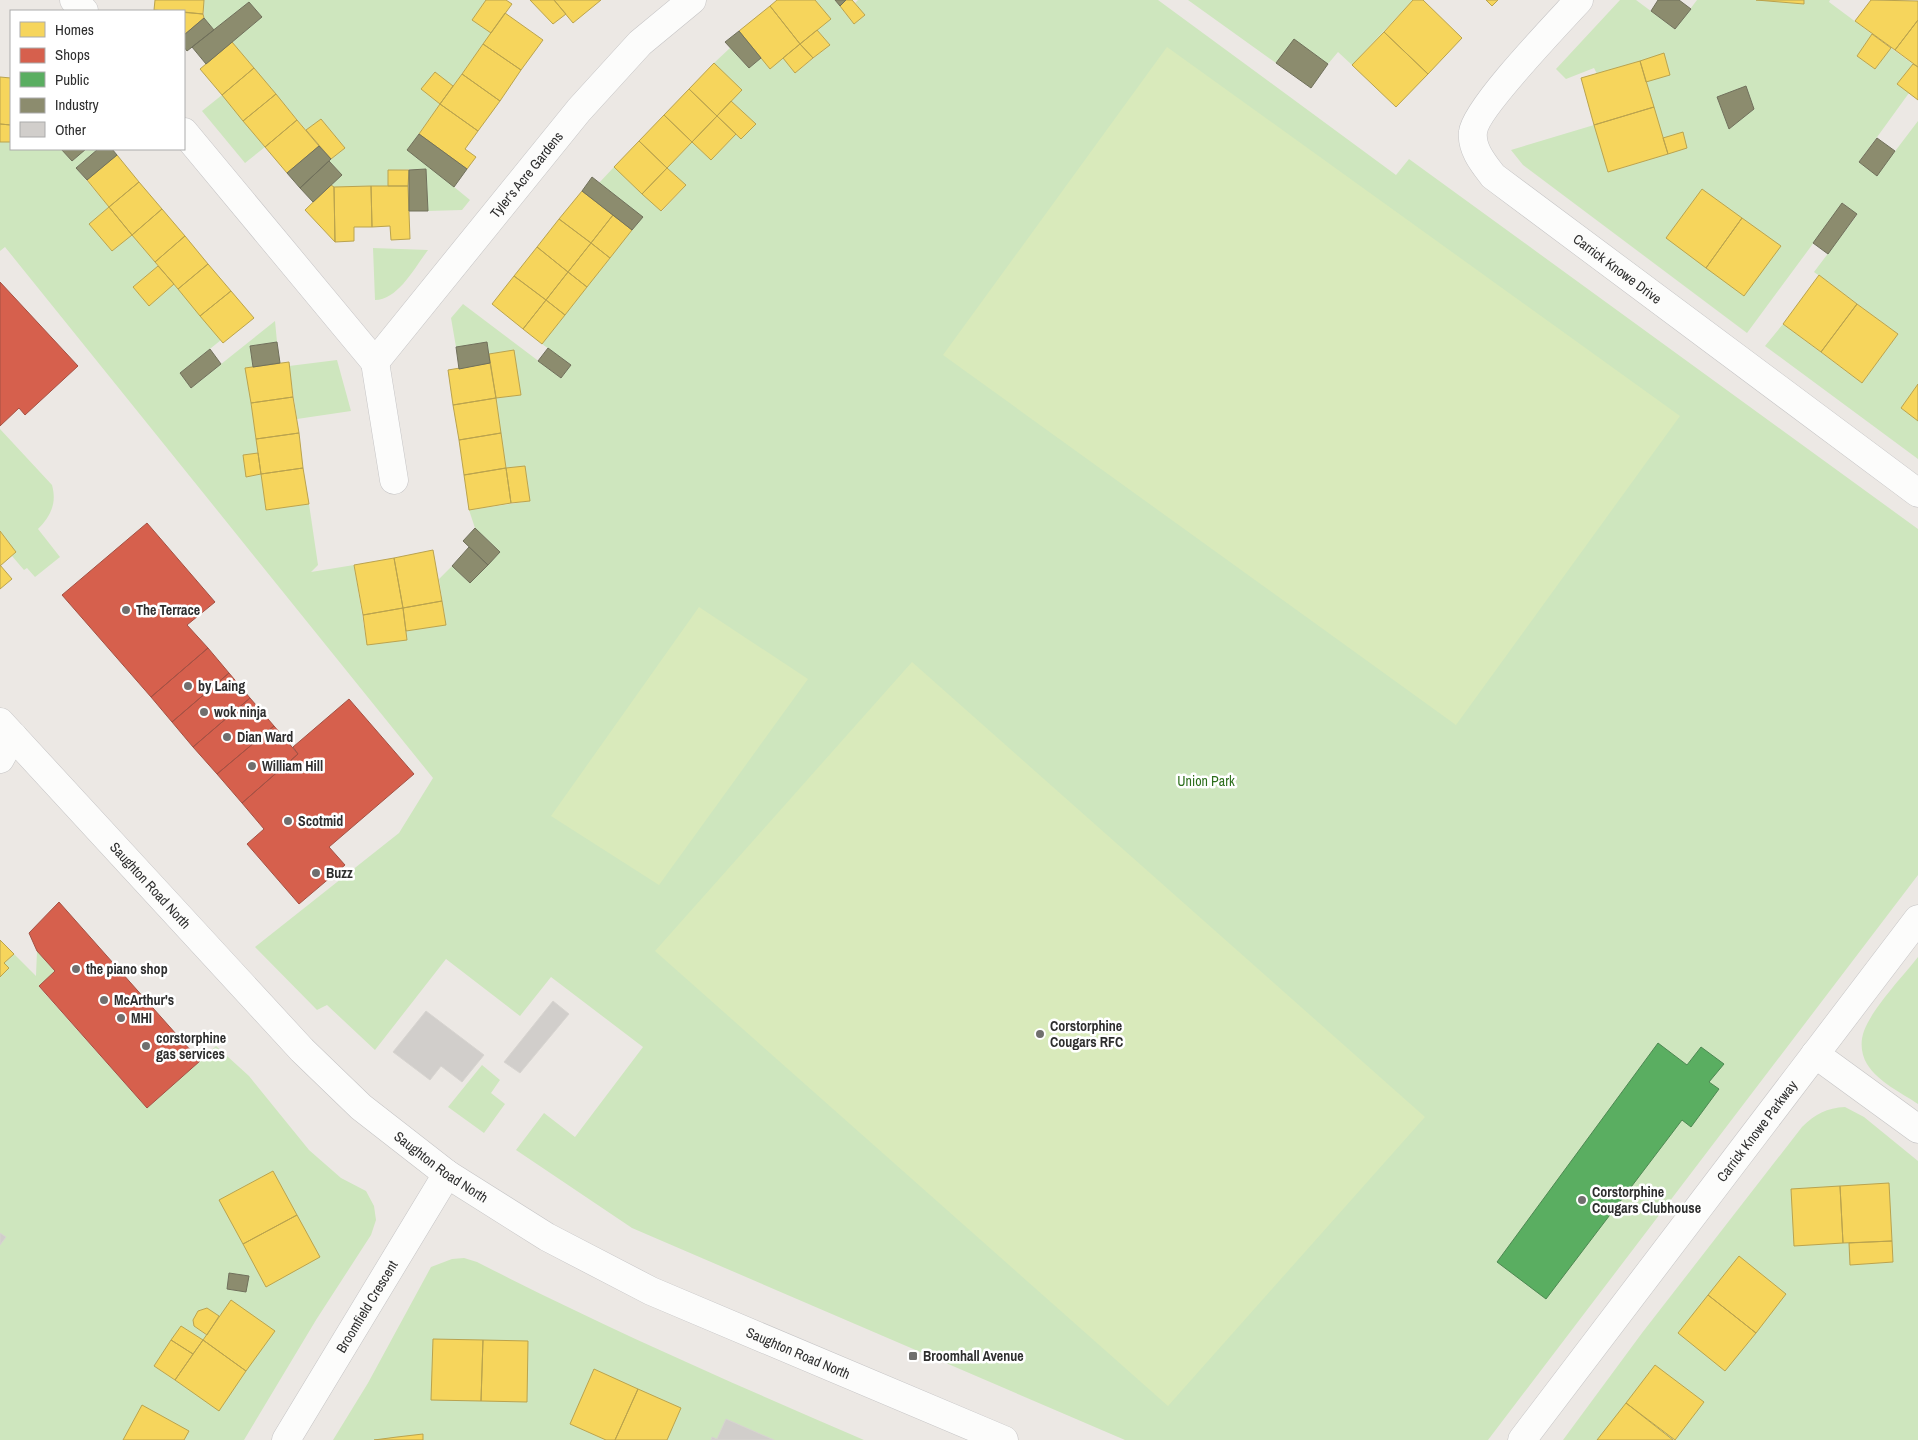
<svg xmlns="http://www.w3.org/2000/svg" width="1918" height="1440" font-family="'Archivo Narrow',sans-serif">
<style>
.green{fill:#cee6be;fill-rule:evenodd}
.pitch{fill:#d9eabb}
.homes{fill:#f6d55c;stroke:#baa34e}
.shops{fill:#d6604d;stroke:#a45144}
.public{fill:#5aae61;stroke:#4d8852}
.industry{fill:#8c8c6e;stroke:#70705b}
.building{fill:#d1cecb;stroke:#d7d4d0}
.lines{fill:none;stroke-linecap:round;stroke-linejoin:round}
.minor-casing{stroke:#c5c4c5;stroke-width:29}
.minor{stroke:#fcfcfb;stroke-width:28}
.poi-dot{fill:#706f6e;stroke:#fff;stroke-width:2}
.labels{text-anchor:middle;stroke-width:5;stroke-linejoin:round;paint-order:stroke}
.street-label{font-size:14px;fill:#2e2e2e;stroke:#fff}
.poi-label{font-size:14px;font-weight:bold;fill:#2e2e2e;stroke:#fff;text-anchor:start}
.park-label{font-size:14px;fill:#2c6e1b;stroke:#fff}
</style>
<rect width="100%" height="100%" fill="#ece8e4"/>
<path class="green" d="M204,0H486L472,20L491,33L453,86L435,72L421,89L440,104L408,149L470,200L462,210L428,211L426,169L388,170V186L334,187L331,185L342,175L329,161L345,148L321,119L306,130L232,42L262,17L249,2L214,30L204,18Z
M815,0H835L854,24L865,15L855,3L858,0H1158L1396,175L1409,159L1918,529V875L1488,1440H1125L632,1228L516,1150L544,1113L575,1137L643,1047L551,977L520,1016L446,959L375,1050L327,1005L317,1010L255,947L399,833L433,778L5,247L0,251V142H11V149H61L72,161L86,149H98L76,168L109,207L89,224L112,251L132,235L158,266L133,287L148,305L174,284L221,340L180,373L191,388L275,321L277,342L250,346L253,367L246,368L258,453L243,455L247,477L261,474L266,510L309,504L318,565L311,572L354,565L367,645L407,640L406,631L446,625L439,579L452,566L470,583L500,552L475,528L469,510L530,501L525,466L506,468L496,398L521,395L514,351L489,354L487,342L456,347L451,318L463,304L561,378L571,365L542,344L642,217L599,183L614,167L662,211L686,185L667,168L692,142L711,159L736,134L741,138L756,124L731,101L714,63L730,48L749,68L761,58H783L795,73L830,45L817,30Z
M1188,0H1413L1352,65L1338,52L1328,64L1294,40L1276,63Z
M1620,0H1636L1675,29L1697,0H1756L1804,4V0H1830L1829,2L1872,34L1857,56L1875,69L1891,48L1913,64L1897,84L1909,93L1859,162L1877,175L1918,121V384L1901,408L1918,421V459L1765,346L1783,324L1862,383L1898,334L1814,272L1857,215L1843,203L1747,333L1523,165L1511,150L1594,125L1609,172L1687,148L1682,133L1663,138L1646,82L1664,54L1597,74L1594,68L1566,79L1556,69ZM1746,86L1754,109L1729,129L1717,97Z
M222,95L265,147L245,163L202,111Z
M373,248L428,250C415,267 398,300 375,300Z
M337,360L351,411L297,419L289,366Z
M0,429L52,485C57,503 51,516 38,529L60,557L35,577L27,568L24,570L12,556L16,552L0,531Z
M37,951L55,971L39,987L147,1108L216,1046L249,1076L309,1150L341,1178L366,1191L374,1206L376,1220L371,1235L316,1320L244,1440H0V977L9,968L4,963L14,954L36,976ZM229,1273L248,1276L237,1291L227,1289ZM206,1308L219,1317L206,1335L194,1326L193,1320L198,1311ZM181,1326L203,1340L175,1380L154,1366Z
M1918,957V1104C1902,1093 1878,1082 1867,1064C1861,1054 1860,1042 1864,1031C1872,1009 1903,976 1918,957Z
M482,1065L500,1080L491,1093L505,1104L484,1133L448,1107Z
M1845,1107L1864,1117L1918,1161V1440H1563L1642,1333L1802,1127C1815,1114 1827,1108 1845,1107ZM1892,1241L1893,1262L1850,1265L1849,1243Z
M464,1258L477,1262C604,1327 734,1384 864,1440H333L368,1383L431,1267L452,1259Z"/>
<path class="pitch" d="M1167,47L1680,416L1456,725L943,355Z
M699,607L808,679L659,885L551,816Z
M912,662L1425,1117L1168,1406L655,951Z"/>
<path class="homes" d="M155,0H204L203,14L154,10Z
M486,0H506L512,4L491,33L472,20Z
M530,0H554L566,14L553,24Z
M554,0H601L573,23Z
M777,0H815L831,19L800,44L770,6Z
M846,0H852L865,15L854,24L840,6Z
M1413,0H1423L1462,38L1428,74L1384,32Z
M1486,0H1498L1492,6Z
M1756,0H1804V4Z
M1871,0L1918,1V20L1895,50L1855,21Z
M770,6L800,44L770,69L739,31Z
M184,12L203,14L204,18L184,35Z
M505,13L543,40L521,70L483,44Z
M1918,20V67L1895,50Z
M817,30L830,45L813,58L800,44Z
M1384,32L1428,74L1396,107L1352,65Z
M1872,34L1891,48L1875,69L1857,56Z
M232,42L254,68L222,95L200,69Z
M483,44L521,70L500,101L462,74Z
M800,44L813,58L795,73L783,58Z
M1664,53L1670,75L1646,82L1640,61Z
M1640,61L1654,107L1594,125L1581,78Z
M714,63L742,90L717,116L689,89Z
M1913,64L1918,67V100L1897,84Z
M254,68L276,94L243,121L222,95Z
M435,72L453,86L440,104L421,89Z
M462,74L500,101L478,131L440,104Z
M0,77L11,78V125L0,124Z
M689,89L717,116L692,142L664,115Z
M276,94L297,120L265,147L243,121Z
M731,101L756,124L741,139L717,116Z
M440,104L478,131L465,149L476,157L467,169L419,134Z
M1654,107L1668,154L1608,172L1594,125Z
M664,115L692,142L667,168L639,141Z
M717,116L736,134L711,160L692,142Z
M321,119L345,148L331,159L306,130Z
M297,120L319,146L287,173L265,147Z
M0,124L11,125V142H0Z
M1683,132L1687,148L1668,154L1663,138Z
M639,141L667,168L642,194L614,167Z
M117,155L139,182L109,207L87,180Z
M667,168L686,185L661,211L642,194Z
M388,170H409L408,186H388Z
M139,182L162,209L132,235L109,207Z
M331,185L334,187L335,242L305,210Z
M371,186H408L410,239L391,240L390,226L372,227Z
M371,186L372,227H354V241L335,242L334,187Z
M1702,189L1742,218L1706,268L1666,238Z
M582,191L613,215L591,243L559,219Z
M109,207L132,235L112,251L89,224Z
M162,209L185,236L155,262L132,235Z
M613,215L632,230L610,258L591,243Z
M1742,218L1781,246L1744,296L1706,268Z
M559,219L591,243L568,272L537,247Z
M185,236L208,264L178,289L155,262Z
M591,243L610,258L587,287L568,272Z
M537,247L568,272L546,300L514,276Z
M208,264L231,291L200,316L178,289Z
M158,266L174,284L149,306L133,287Z
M568,272L587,287L565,315L546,300Z
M1819,275L1857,304L1821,352L1783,324Z
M514,276L546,300L523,329L492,304Z
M231,291L254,318L223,343L200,316Z
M546,300L565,315L542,344L523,329Z
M1857,304L1898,334L1862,383L1821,352Z
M514,350L521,395L496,398L489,354Z
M289,362L293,397L251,403L245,368Z
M490,363L496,398L453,405L448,370Z
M1918,384V421L1901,408Z
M293,397L299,433L256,439L251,403Z
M496,398L501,433L459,440L453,405Z
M299,433L303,468L261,474L256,439Z
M501,433L506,468L464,475L459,440Z
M258,453L261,474L246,477L243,455Z
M525,466L530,501L511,503L506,468Z
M303,468L309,504L266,510L261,474Z
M506,468L511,503L469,510L464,475Z
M0,531L16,552L0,566Z
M433,550L442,601L403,608L394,558Z
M394,558L403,608L363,615L354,565Z
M0,565L12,579L0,589Z
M442,601L446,625L406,631L403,608Z
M403,608L407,640L367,645L363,615Z
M0,940L14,954L4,963L9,968L0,977Z
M273,1171L297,1215L243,1244L219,1200Z
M1889,1183L1892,1241L1843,1243L1840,1186Z
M1840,1186L1843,1243L1794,1246L1791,1189Z
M297,1215L320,1257L266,1287L243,1244Z
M1892,1241L1893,1262L1850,1265L1849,1243Z
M1739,1256L1786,1294L1756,1333L1708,1295Z
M1708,1295L1756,1333L1725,1371L1678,1333Z
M231,1300L275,1331L246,1371L203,1340Z
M207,1308L219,1316L207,1335L194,1326L193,1320L198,1311Z
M181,1326L203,1340L193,1354L171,1340Z
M433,1339L483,1340L481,1401L431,1400Z
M171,1340L193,1354L175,1380L154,1366Z
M203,1340L246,1371L219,1411L175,1380Z
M483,1340L528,1341L527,1402L481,1401Z
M1655,1365L1704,1402L1675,1440L1626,1403Z
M594,1369L638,1389L615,1440H606L570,1424Z
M638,1389L681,1408L667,1440H615Z
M1626,1403L1673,1440H1597Z
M142,1405L189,1431L184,1440H123Z
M423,1434V1440H374L397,1437Z"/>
<path class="shops" d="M0,282L78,366L25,415L19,408L0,426Z
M147,523L215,602L187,625L208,648L151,697L62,595Z
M208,648L229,673L172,722L151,697Z
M229,673L250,698L193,747L172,722Z
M250,698L274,726L217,774L193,747Z
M349,699L414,774L329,847L345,865L299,904L247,844L264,829L242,803L298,754L293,747Z
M274,726L298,754L242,803L217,774Z
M59,902L200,1061L147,1108L39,986L55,971L37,951L29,933Z"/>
<path class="public" d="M1658,1043L1687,1065L1701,1047L1724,1064L1709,1082L1719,1089L1691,1127L1682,1120L1546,1299L1497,1262Z"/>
<path class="industry" d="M835,0H846L840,6Z
M1658,0H1679L1691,9L1675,29L1651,11Z
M249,2L262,17L206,64L192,47Z
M204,18L214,30L187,51L184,47V35Z
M739,31L761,58L749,68L725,42Z
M1294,39L1328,64L1311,88L1276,63Z
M1746,86L1754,109L1729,129L1717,97Z
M419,134L467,169L454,187L407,150Z
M1877,138L1895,151L1877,176L1859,162Z
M319,146L331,159L300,188L287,173Z
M61,149H86L72,161Z
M98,149H112L117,155L87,180L76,168Z
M329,161L342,175L313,202L300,188Z
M426,169L428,211H409V170Z
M592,177L643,217L632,230L582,191Z
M1842,203L1857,214L1828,254L1813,243Z
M277,342L280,363L253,367L250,346Z
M487,342L490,363L459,369L456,347Z
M548,348L571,365L561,378L538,361Z
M210,349L221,364L191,388L180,373Z
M475,528L500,552L488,565L463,541Z
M469,547L488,565L470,583L452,566Z
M229,1273L249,1276L246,1292L227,1289Z"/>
<path class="building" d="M553,1001L569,1014L520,1073L504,1062Z
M426,1011L484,1055L462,1082L441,1066L430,1080L393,1052Z
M0,1233L6,1237L0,1245Z
M726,1419L774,1440H711L712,1437L717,1439Z"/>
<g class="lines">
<defs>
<g id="minor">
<path d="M74,0L84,11"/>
<path id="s1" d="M1579,0C1559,22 1475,109 1473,132C1471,149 1484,164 1493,176L1918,493"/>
<path id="s2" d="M184,132L375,362L579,110L640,43L692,0"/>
<path d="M375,362L394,480"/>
<path id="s3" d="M0,722L302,1050L361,1107L447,1174L547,1237L651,1291L1004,1440"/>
<path d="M0,759L13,736"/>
<path d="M1815,1054L1918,1129"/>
<path id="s4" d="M286,1440L447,1174"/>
<path id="s5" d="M1522,1440L1918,919"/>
</g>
</defs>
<use href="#minor" class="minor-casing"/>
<use href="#minor" class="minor"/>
</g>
<g class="poi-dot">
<circle cx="126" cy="610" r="5"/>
<circle cx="188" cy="686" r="5"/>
<circle cx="204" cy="712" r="5"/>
<circle cx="227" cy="737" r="5"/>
<circle cx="252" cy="766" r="5"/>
<circle cx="288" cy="821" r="5"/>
<circle cx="316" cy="873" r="5"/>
<circle cx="76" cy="969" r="5"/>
<circle cx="104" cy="1000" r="5"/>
<circle cx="121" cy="1018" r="5"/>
<circle cx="1040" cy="1034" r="5"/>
<circle cx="146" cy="1046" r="5"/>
<circle cx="1582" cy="1200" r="5"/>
<rect x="908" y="1351" width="10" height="10" rx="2.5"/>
</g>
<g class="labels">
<g class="street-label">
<text dy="5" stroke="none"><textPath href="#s2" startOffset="540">Tyler's Acre Gardens</textPath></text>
<text dy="5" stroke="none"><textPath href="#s1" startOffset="375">Carrick Knowe Drive</textPath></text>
<text dy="5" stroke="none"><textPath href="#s3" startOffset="222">Saughton Road North</textPath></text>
<text dy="5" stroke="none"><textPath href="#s5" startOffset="388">Carrick Knowe Parkway</textPath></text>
<text dy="5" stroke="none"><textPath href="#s3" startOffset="628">Saughton Road North</textPath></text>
<text dy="5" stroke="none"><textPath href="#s4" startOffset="156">Broomfield Crescent</textPath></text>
<text dy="5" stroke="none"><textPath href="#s3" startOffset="1032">Saughton Road North</textPath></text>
</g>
<g class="poi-label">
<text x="136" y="615">The Terrace</text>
<text x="198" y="691">by Laing</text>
<text x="214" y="717">wok ninja</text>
<text x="237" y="742">Dian Ward</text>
<text x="262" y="771">William Hill</text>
<text x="298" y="826">Scotmid</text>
<text x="326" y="878">Buzz</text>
<text x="86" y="974">the piano shop</text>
<text x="114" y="1005">McArthur's</text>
<text x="131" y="1023">MHI</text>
<text x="1050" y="1031">Corstorphine<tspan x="1050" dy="16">Cougars RFC</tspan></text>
<text x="156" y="1043">corstorphine<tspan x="156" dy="16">gas services</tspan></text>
<text x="1592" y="1197">Corstorphine<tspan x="1592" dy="16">Cougars Clubhouse</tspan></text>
<text x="923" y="1361">Broomhall Avenue</text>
</g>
<g class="park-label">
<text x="1206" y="786">Union Park</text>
</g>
</g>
<rect x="10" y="10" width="175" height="140" fill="#ffffff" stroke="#ababab"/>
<rect x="20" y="22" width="25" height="15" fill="#f6d55c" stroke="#ababab"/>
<text x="55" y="35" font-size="15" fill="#2e2e2e">Homes</text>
<rect x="20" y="48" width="25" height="15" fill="#d6604d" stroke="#ababab"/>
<text x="55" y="60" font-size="15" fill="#2e2e2e">Shops</text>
<rect x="20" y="72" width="25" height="15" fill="#5aae61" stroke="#ababab"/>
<text x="55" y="85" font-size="15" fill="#2e2e2e">Public</text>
<rect x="20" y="98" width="25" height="15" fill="#8c8c6e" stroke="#ababab"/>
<text x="55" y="110" font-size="15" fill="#2e2e2e">Industry</text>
<rect x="20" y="122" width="25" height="15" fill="#d1cecb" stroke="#ababab"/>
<text x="55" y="135" font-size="15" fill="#2e2e2e">Other</text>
</svg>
